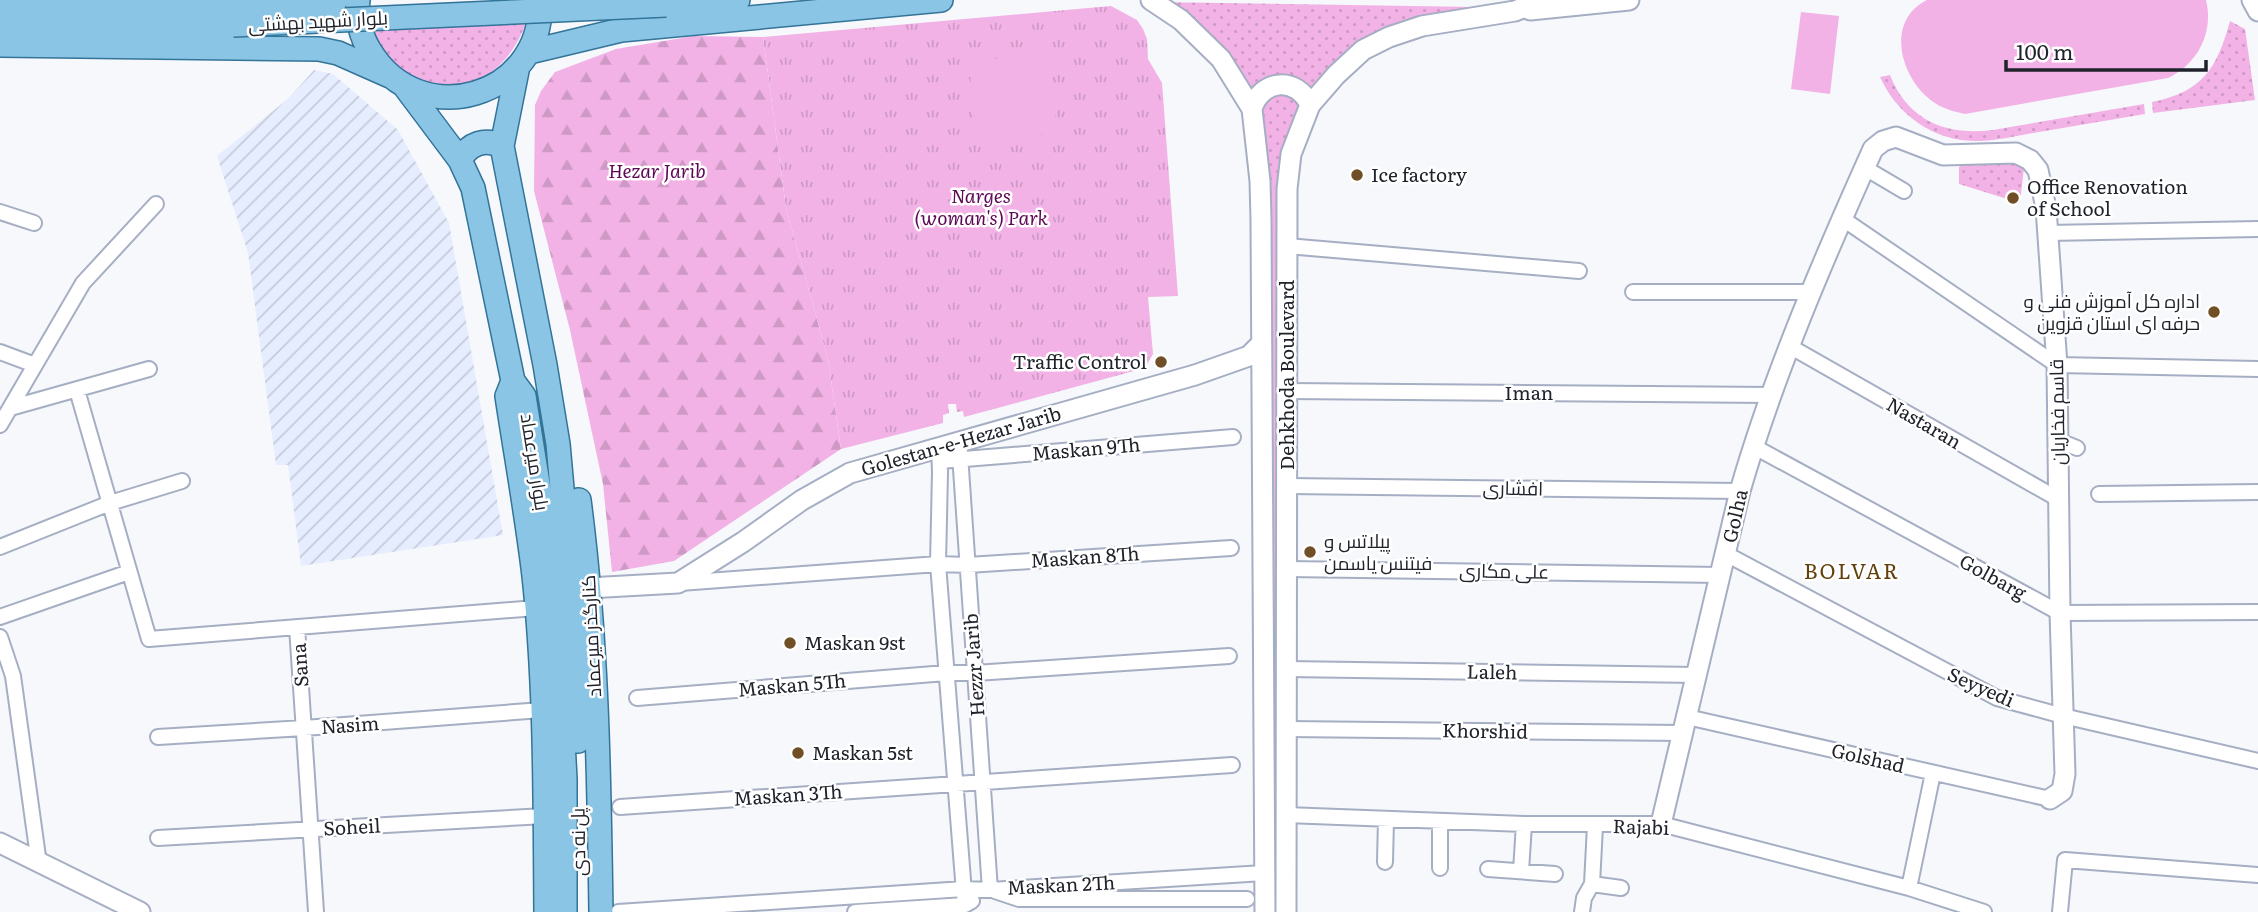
<svg xmlns="http://www.w3.org/2000/svg" width="2258" height="912" font-family="Literata,Cairo,serif">
<style>
.industrial{fill:url(#industrial-furrows)}
.grass{fill:url(#grass-dots)}
.forest{fill:url(#forest-firs)}
.park{fill:url(#park-tufts)}
.pitch{fill:#f2b2e6}
.lines{fill:none;stroke-linecap:round;stroke-linejoin:round}
.street-casing{stroke:#a6aec3;stroke-width:18}
.secondary-casing{stroke:#a6aec3;stroke-width:23}
.primary-casing{stroke:#337499;stroke-width:26}
.street{stroke:#fff;stroke-width:14}
.secondary{stroke:#fff;stroke-width:19}
.primary{stroke:#8bc5e5;stroke-width:23}
.primary-bridge-casing{stroke:#337499;stroke-width:26;stroke-linecap:butt}
.primary-bridge{stroke:#8bc5e5;stroke-width:23}
.poi-dot{fill:#704f26;stroke:#fff;stroke-width:2.5}
.labels{text-anchor:middle;stroke-width:5;stroke-linejoin:round;paint-order:stroke}
.street-label{font-size:19px;fill:#20232b;stroke:#fff}
.park-label{font-size:19px;font-style:italic;fill:#5e0855;stroke:#fff}
.poi-label{font-size:19px;fill:#20232b;stroke:#fff;text-anchor:start}
.neighbourhood-label{font-size:21px;letter-spacing:2px;fill:#64400d;stroke:#fff}
</style>
<defs>
<pattern id="industrial-furrows" width="10" height="10" patternUnits="userSpaceOnUse" patternTransform="scale(1.75)"><rect width="10" height="10" fill="#e6edfe"/><path d="M-1 1l2-2M0 10L10 0M9 11l2-2" fill="none" stroke="#c5cbda"/></pattern>
<pattern id="grass-dots" width="8" height="8" patternUnits="userSpaceOnUse" patternTransform="scale(1.75)"><rect width="8" height="8" fill="#f2b2e6"/><path d="M2 2h.1M6 6h.1" fill="none" stroke="#cf99c5" stroke-width="1.8" stroke-linecap="round"/></pattern>
<pattern id="forest-firs" width="22" height="20" patternUnits="userSpaceOnUse" patternTransform="scale(1.75)"><rect width="22" height="20" fill="#f2b2e6"/><path d="M5 1l3.5 6h-7zM16 11l3.5 6h-7z" fill="#cf99c5"/></pattern>
<pattern id="park-tufts" width="24" height="20" patternUnits="userSpaceOnUse" patternTransform="scale(1.75)"><rect width="24" height="20" fill="#f2b2e6"/><path d="M3 7l-1-3M5 7V3M7 7l1-3M15 17l-1-3M17 17v-4M19 17l1-3" fill="none" stroke="#cf99c5"/></pattern>
</defs>
<rect width="100%" height="100%" fill="#f6f8fc"/>
<path class="industrial" d="M314,70L333,74L398,130L449,223L503,535L301,566L288,465H276L248,253L217,156L288,99Z"/>
<path class="grass" d="M1154,2L1475,7L1515,11L1422,26L1336,75L1291,154L1286,912H1265L1252,109L1221,59Z
M2230,21L2245,29L2255,100L2153,113L2152,102C2203,92 2217,68 2230,21Z
M526,22C511,69 465,102 416,78C403,72 391,63 383,51C379,45 377,38 374,31Z
M1890,75C1908,121 1947,136 1993,130L2144,104L2145,114C2112,120 2078,125 2045,131C2024,134 2003,140 1981,141C1937,143 1898,117 1880,77Z
M1968,162L1996,165L2017,162L2024,167L2020,203L1959,184V167Z"/>
<path class="forest" d="M694,36L763,37L786,208L828,359L841,449L674,561L612,572L603,484L570,330L534,191L535,105L541,91L555,72L616,49Z"/>
<path class="park" d="M1111,6L1137,20L1143,29L1147,39L1148,59L1162,83L1178,296L1148,297L1153,354L1145,368L964,417L963,411L957,412L956,404H948L949,413L943,415V423L841,449L828,359L786,208L763,37Z"/>
<path class="pitch" d="M1927,0H2206C2214,32 2198,64 2168,78L1965,114C1951,111 1937,107 1926,96C1899,71 1887,20 1927,0Z
M1801,12L1839,16L1830,94L1791,89Z
M1050,54L1057,133L976,141L969,61Z"/>
<g class="lines">
<defs>
<path id="street" d="M1865,168L1904,191
M0,212L34,223
M1843,219L2057,365L2258,369
M2048,233L2258,229
M1287,246L1579,271
M1633,292H1813
M1791,347L2058,499
M0,352L35,365
M77,390L149,639L536,608
M1287,391L1771,395
M10,408L149,369
M0,425L83,283L156,204
M959,440L990,890
M2057,440L2077,448
M939,446L940,472L938,564L965,905
M1753,446L2060,613L2258,612
M940,461L1233,437
M1287,486L1740,491
M2099,494L2258,492
M0,547L110,503L182,481
M1726,554L1997,698L2063,716L2258,761
M1287,569L1721,575
M680,583L938,564L968,565L1231,548
M0,617L129,572
M297,627L316,912
M0,637L13,676L39,864
M1287,669L1697,675
M637,698L946,673H975L1229,656
M1687,717L2050,799
M1286,729L1683,733
M158,737L304,728L542,710
M620,807L1232,765
M1286,815L1524,824H1661L1909,888L1984,912
M1595,826L1592,884L1621,888
M158,838L545,816
M1385,862L1386,819
M1440,868V821
M1488,869L1555,874
M1521,871L1524,824
M1909,888L1933,773
M995,891L1019,899H1247
M618,912L964,889L990,890L1264,873
M855,912L965,905L972,901
M1582,912L1584,898L1592,884
M2060,912L2065,860L2258,875"/>
<path id="secondary" d="M1151,0L1181,20L1221,59L1252,109L1260,181L1261,220L1265,912
M2252,0L2258,11
M1530,10L1629,0
M1252,109C1261,79 1297,76 1310,105
M588,588L678,583L743,542L802,500L850,473L1195,375L1249,356L1261,344
M1661,824L1740,491C1773,376 1824,258 1873,149L1883,141L1896,137L1943,155L2016,153L2030,160L2038,170L2046,208L2057,365L2060,613L2065,774L2062,791L2050,799
M0,843L140,912
M1286,912L1287,189L1291,154L1310,105L1336,75L1363,50L1389,37L1422,26L1515,11L1542,0"/>
<path id="primary" d="M358,0C356,17 361,37 370,51C420,134 545,97 540,0
M0,2L235,5
M666,5L738,0
M0,24L233,25
M0,45L319,49L338,53L390,76
M529,52L621,30L941,0
M518,66L502,146L545,365L558,444L571,588L578,707V741
M406,88L460,160L473,188L513,381L524,396L555,590L565,779V912
M460,160C469,143 485,138 502,146
M513,381L507,396C516,456 527,516 534,576C546,687 545,800 546,912
M579,500C597,636 599,775 601,912"/>
</defs>
<use href="#street" class="street-casing"/>
<use href="#secondary" class="secondary-casing"/>
<use href="#primary" class="primary-casing"/>
<use href="#street" class="street"/>
<use href="#secondary" class="secondary"/>
<use href="#primary" class="primary"/>
<defs>
<path id="primary-bridge" d="M235,5L336,0
M233,25L666,5"/>
</defs>
<use href="#primary-bridge" class="primary-bridge-casing"/>
<use href="#primary-bridge" class="primary-bridge"/>
</g>
<g class="poi-dot">
<circle cx="1357" cy="175" r="7"/>
<circle cx="2013" cy="198" r="7"/>
<circle cx="2214" cy="312" r="7"/>
<circle cx="1161" cy="362" r="7"/>
<circle cx="1310" cy="552" r="7"/>
<circle cx="790" cy="643" r="7"/>
<circle cx="798" cy="753" r="7"/>
</g>
<g class="labels">
<g class="street-label">
<text transform="translate(318 21) rotate(-3)" y="7">بلوار شهید بهشتی</text>
<text transform="translate(1287 375) rotate(-90)" y="7">Dehkhoda Boulevard</text>
<text x="1529" y="400">Iman</text>
<text transform="translate(2057 412) rotate(-91)" y="7">قاسم فخاریان</text>
<text transform="translate(1924 423) rotate(30)" y="7">Nastaran</text>
<text transform="translate(961 441) rotate(-16)" y="7">Golestan-e-Hezar Jarib</text>
<text transform="translate(1086 449) rotate(-5)" y="7">Maskan 9Th</text>
<text transform="translate(535 462) rotate(81)" y="7">بلوار میرعماد</text>
<text transform="translate(1513 488) rotate(1)" y="7">افشاری</text>
<text transform="translate(1735 516) rotate(-77)" y="7">Golha</text>
<text transform="translate(1085 557) rotate(-4)" y="7">Maskan 8Th</text>
<text transform="translate(1504 571) rotate(1)" y="7">علی مکاری</text>
<text transform="translate(1993 577) rotate(29)" y="7">Golbarg</text>
<text transform="translate(591 636) rotate(-93)" y="7">کنارگذر میرعماد</text>
<text transform="translate(300 665) rotate(-94)" y="7">Sana</text>
<text transform="translate(974 665) rotate(-94)" y="7">Hezzr Jarib</text>
<text transform="translate(1492 672) rotate(1)" y="7">Laleh</text>
<text transform="translate(792 685) rotate(-5)" y="7">Maskan 5Th</text>
<text transform="translate(1981 687) rotate(24)" y="7">Seyyedi</text>
<text transform="translate(350 725) rotate(-4)" y="7">Nasim</text>
<text transform="translate(1485 731) rotate(1)" y="7">Khorshid</text>
<text transform="translate(1868 758) rotate(13)" y="7">Golshad</text>
<text transform="translate(788 795) rotate(-4)" y="7">Maskan 3Th</text>
<text transform="translate(352 827) rotate(-3)" y="7">Soheil</text>
<text transform="translate(1641 827) rotate(2)" y="7">Rajabi</text>
<text transform="translate(578 842) rotate(-91)" y="7">پل نه دی</text>
<text transform="translate(1061 885) rotate(-3)" y="7">Maskan 2Th</text>
</g>
<g class="park-label">
<text x="657" y="178">Hezar Jarib</text>
<text x="981" y="203">Narges<tspan x="981" dy="22">(woman's) Park</tspan></text>
</g>
<g class="poi-label">
<text x="1371" y="182">Ice factory</text>
<text x="2027" y="194">Office Renovation<tspan x="2027" dy="22">of School</tspan></text>
<text x="2200" y="308" text-anchor="end">اداره کل آموزش فنی و<tspan x="2200" dy="22">حرفه ای استان قزوین</tspan></text>
<text x="1147" y="369" text-anchor="end">Traffic Control</text>
<text x="1324" y="548">پیلاتس و<tspan x="1324" dy="22">فیتنس یاسمن</tspan></text>
<text x="804" y="650">Maskan 9st</text>
<text x="812" y="760">Maskan 5st</text>
</g>
<g class="neighbourhood-label">
<text x="1852" y="579">BOLVAR</text>
</g>
</g>
<path d="M2006 60v10h200v-10" fill="none" stroke="#20232b" stroke-width="3.5"/>
<text x="2016" y="60" font-size="21" fill="#20232b" stroke="#ffffff" stroke-width="5" paint-order="stroke">100 m</text>
</svg>
